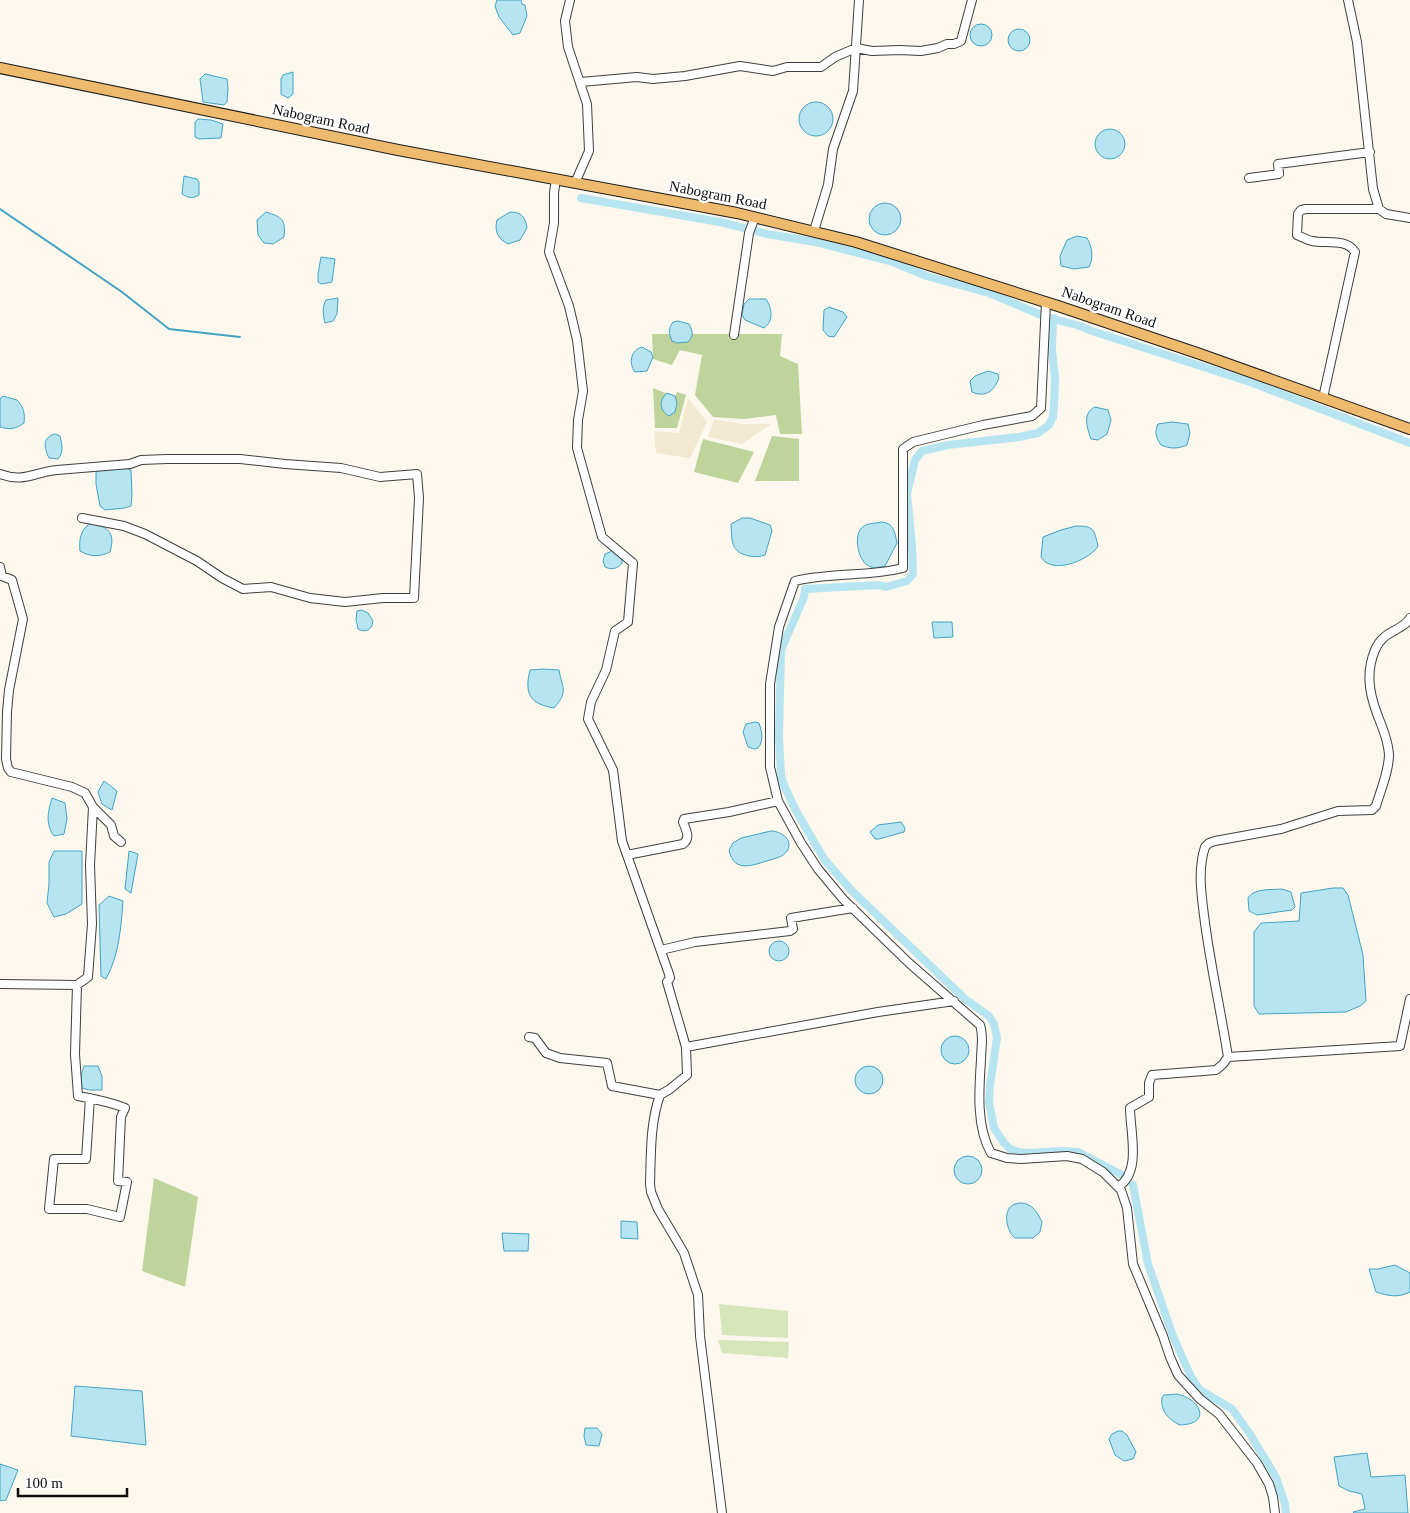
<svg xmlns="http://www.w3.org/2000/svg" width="1410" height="1513" font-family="Georgia,serif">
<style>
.farmland{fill:#f1e9d0}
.green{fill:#d7e5ba}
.forest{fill:#bed49b}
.water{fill:#b6e4f1;stroke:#44a3c1}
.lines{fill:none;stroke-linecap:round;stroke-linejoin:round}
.stream{stroke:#44a3c1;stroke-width:2}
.canal{stroke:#b6e4f1;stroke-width:8}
.minor-casing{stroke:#3f3f3f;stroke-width:10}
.major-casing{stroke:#1d1d1d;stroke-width:12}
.minor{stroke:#fff;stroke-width:8}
.major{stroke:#edba6e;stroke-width:10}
.labels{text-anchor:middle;stroke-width:5;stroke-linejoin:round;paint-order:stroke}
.street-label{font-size:15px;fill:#0c0c0c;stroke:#fff}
</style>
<rect width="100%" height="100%" fill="#fdf8ed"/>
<path class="farmland" d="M688,398L707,422L690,458L656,453L654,431L679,433Z
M714,420L745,424H771L742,444L708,437Z"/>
<path class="green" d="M719,1304L788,1311V1338L722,1335Z
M718,1340L789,1342L788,1358L722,1353Z"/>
<path class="forest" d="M652,334H782L780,356L798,364L802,434H780L776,415L744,419L713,417L695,395L702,355L680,350L672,365L653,359Z
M653,388L675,397L677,392L686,395L677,428H655Z
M772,436L799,439V481H755Z
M703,439L754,452L738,483L694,472Z
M154,1178L198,1197L185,1287L142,1271Z"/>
<path class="water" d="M497,0H521L522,4L525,5L527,16L520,33L513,35L499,17L495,6Z
M970 35a11 11 0 1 1 22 0a11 11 0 1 1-22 0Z
M1008 40a11 11 0 1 1 22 0a11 11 0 1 1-22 0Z
M293,72V94L288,98L281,94V79L283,75Z
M205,74L227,79L228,88L227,102L224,105L203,102L200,79Z
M799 119a17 17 0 1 1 34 0a17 17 0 1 1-34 0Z
M198,119L211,120L223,124L221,138L199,139L195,137V122Z
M1095 144a15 15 0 1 1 30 0a15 15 0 1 1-30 0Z
M184,176L197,179L199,182V195C193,199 188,198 182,194Z
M869 219a16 16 0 1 1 32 0a16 16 0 1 1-32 0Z
M266,212C282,217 286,219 284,237L273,244L264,243L258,235L257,220Z
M510,212C522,212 525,217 527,228L520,240L508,244C498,239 494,231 497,220Z
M1077,236L1087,238C1092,247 1094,257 1089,267L1074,269L1061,266L1060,256L1067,240Z
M321,257L335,259L332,282L321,284L318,282V274Z
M338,298L337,314L333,321L325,323C323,316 322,306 326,300Z
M749,299H766C772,308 774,321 764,328L745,320L742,315L744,304Z
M829,307L843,312L847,317L834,337L828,336L823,330L824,310Z
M678,321L689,324C693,332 694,335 688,342L677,343L672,341C669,334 668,328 673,322Z
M642,347L651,352L653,357L647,371L635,372C628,363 631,350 642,347Z
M988,371L998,374L999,378C994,391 986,398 972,392L970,381L975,376Z
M667,393L675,396L677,403L675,412L669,416C660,411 658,401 667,393Z
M3,396L17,400C24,407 25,414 24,423C16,429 10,430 0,427V399Z
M1095,407L1108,410L1111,420L1107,434L1098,440L1091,439C1087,428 1082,413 1095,407Z
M1172,422L1188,424L1190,433L1187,445C1178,449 1170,449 1161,445C1156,437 1154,433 1158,424Z
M55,434L60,436C62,445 64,452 58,459L49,458C44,448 42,437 55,434Z
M125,468L131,470L132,495L131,506L125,508L105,510L100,506L96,484V472L102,469Z
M742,518H750L770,525L772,531L765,555C759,557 755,557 749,556C730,552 732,540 731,524Z
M882,522C894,523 895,533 897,543L885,566C879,567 874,569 869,566C859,562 854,540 860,530C865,522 874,524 882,522Z
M89,524C107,525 116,532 110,552C100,557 90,557 80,551C79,541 80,531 89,524Z
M1076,526C1094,526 1094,529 1098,546C1090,559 1061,571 1047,563C1044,562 1043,559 1041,557L1043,537L1061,530Z
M612,551L622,557V563C618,569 611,570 605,567L603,561L605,554Z
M362,610L368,613L373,621C372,630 366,633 358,629L356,619L357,611Z
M932,622H952L953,637L934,638Z
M543,669L559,670C562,688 569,691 554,708C530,704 524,694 530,670Z
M755,722L759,723C762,732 764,741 758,748L754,749L748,747L743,732L746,724Z
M104,781L117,791L112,810L102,804L98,792Z
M52,798L65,803L67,819L64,834L54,836C45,824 48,811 52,798Z
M901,822L905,828L904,832L879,839H875L870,832L878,825Z
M771,831C781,831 794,840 787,851C783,857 776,858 770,860C753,865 734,874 729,850L733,843L741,838Z
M54,851H82V904L66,914L54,917L47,903L49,884V862Z
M129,851L138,854L131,893L125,889Z
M1333,888H1343L1348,895L1363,955L1366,1001L1360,1006L1346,1012L1259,1014L1254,1006V932L1261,923L1299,921L1301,893Z
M1282,889L1291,892L1295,907L1292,910L1257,915L1249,911L1248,898C1254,888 1271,890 1282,889Z
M109,896L123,901C121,928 119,955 106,979L101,976L99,905Z
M769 951a10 10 0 1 1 20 0a10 10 0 1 1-20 0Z
M941 1050a14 14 0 1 1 28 0a14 14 0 1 1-28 0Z
M855 1080a14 14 0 1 1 28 0a14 14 0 1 1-28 0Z
M84,1066H98L102,1076V1090H89L82,1088L81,1076Z
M954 1170a14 14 0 1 1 28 0a14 14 0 1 1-28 0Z
M1021,1203C1033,1204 1037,1212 1042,1222L1040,1232L1033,1238H1015C1007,1232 1002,1211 1013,1205C1014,1204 1019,1203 1021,1203Z
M621,1221L637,1222L638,1239L621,1238Z
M502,1233L529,1234L528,1251H504Z
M1395,1265L1410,1273V1292C1399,1298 1388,1296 1376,1292L1369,1269H1378Z
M75,1386L142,1391L146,1445L71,1436Z
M1177,1394C1201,1399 1212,1424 1180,1425C1169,1420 1160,1411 1162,1397L1164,1395Z
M585,1428H597L602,1434L599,1446L586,1445L584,1436Z
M1118,1431H1122L1127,1435L1136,1452L1133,1459L1124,1461L1115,1455L1109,1439L1112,1434Z
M1367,1453L1371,1477L1405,1475L1408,1513H1354L1353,1512L1365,1509L1362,1494L1349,1491L1339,1486L1334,1457Z
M0,1464L18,1470L6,1500L0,1501Z"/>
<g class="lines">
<path class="stream" d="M0,209L122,292L169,329L240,337"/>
<path class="canal" d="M581,198L720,222L767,234L815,242L893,262L926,276L989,293L1046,317L1077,325L1092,331L1250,382L1410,443
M1053,318L1052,350L1055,378L1054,407L1053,417L1049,425L1038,433L1019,437L948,445L922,451L915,460L907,494L912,546L913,574L907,581L886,587L879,585L805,589L804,597L781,650L779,736L781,774L783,783L795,809L824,859L851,890L965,999L989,1016L994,1024L997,1038L990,1085L989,1102L994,1128L1004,1143L1010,1149L1019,1152L1029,1153L1061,1151L1078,1152L1124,1176
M1133,1185L1148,1264L1173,1336L1191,1377L1200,1390L1232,1409L1248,1431L1276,1477L1285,1504L1286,1513"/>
<defs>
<path id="minor" d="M570,0L565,21L568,47L587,104L589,151L575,183
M1348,0L1357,42L1373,189L1379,209L1386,214L1410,218
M581,82L637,77L653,79L685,76L740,66L773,71L787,67H821L835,57L856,48L872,51L900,50L921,51L938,48L947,44H954L961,41L972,0
M1249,178L1279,174L1278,164L1370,152
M556,179L554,193V223L549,252L569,306L577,340L583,391L578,420L577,448L602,537L633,563L628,622L615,631L606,670L591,702L588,719L613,770L622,841L669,974L670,978L667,982L686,1047L687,1075L670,1089L660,1095C650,1123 651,1154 650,1184L651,1192L658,1209L684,1253L698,1295L700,1336L722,1513
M814,231L828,185L833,149L853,91L859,0
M1046,302L1041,408L1032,416L983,425L913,442L903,449V568C868,577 831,572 795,581L779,627L770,684V767L778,801L801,843L818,869L843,899L909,963L980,1025C984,1037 981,1047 981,1060C979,1089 976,1127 991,1153L1007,1158L1021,1159L1067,1156L1082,1159L1103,1172L1121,1190L1127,1208L1133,1264L1163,1336L1170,1357L1178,1375L1200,1399L1219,1414L1257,1463L1269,1484L1273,1497L1275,1513
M734,335L749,233L755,217
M1323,398L1355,252C1346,238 1326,244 1312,241C1307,240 1302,237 1297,235L1298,214L1301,210L1306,209H1379
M0,474C24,483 34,472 57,470C81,468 106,466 130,464L141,460L167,459H240L285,464L341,468L380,477L417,474L419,498L414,598H383L345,602L310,598L271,587L243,589L222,578L197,561L145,534L124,526L82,518
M0,567L2,576L12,580L23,619L9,690L7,712L6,759L8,768L11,772L72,787L85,793L93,807L90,865L92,924L88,977L77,985L0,984
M93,807L111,825L114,836L121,842
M627,855L683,844C691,838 686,830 683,822L684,819L729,812L778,801
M661,950L695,942L790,931L793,929L791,918L853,908
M77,985L75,1054L78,1096C95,1099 110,1102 125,1108L121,1117L118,1181L127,1182L120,1217L87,1209H49L54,1159H86L90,1098
M529,1037L535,1038L546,1053L560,1058L607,1063L612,1086L660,1095
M686,1047L878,1012L954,1001
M1228,1057L1400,1046L1410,999
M1118,1187C1142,1172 1130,1132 1130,1108L1149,1097V1083L1152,1075L1216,1070L1223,1064L1228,1057C1221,1012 1211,968 1205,923C1202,899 1197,871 1205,847L1209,843L1215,841L1281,829L1338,811L1372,810L1376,806C1381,789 1389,771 1389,754C1388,743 1385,734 1381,724C1371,700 1364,676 1375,650C1383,630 1403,631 1410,618"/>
<path id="major" d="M0,68L398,150L737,213L856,242L1058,306L1200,354L1410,429"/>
</defs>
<use href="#minor" class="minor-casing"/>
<use href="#major" class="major-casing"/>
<use href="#minor" class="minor"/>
<use href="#major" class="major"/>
</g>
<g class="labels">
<g class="street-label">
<text transform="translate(321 119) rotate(12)" y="5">Nabogram Road</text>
<text transform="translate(718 195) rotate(11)" y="5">Nabogram Road</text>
<text transform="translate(1109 307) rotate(19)" y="5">Nabogram Road</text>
</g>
</g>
<path d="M18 1488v8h109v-8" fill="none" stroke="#0c0c0c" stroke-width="2.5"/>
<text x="25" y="1488" font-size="15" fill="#0c0c0c" stroke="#ffffff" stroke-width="4" paint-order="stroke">100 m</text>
</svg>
